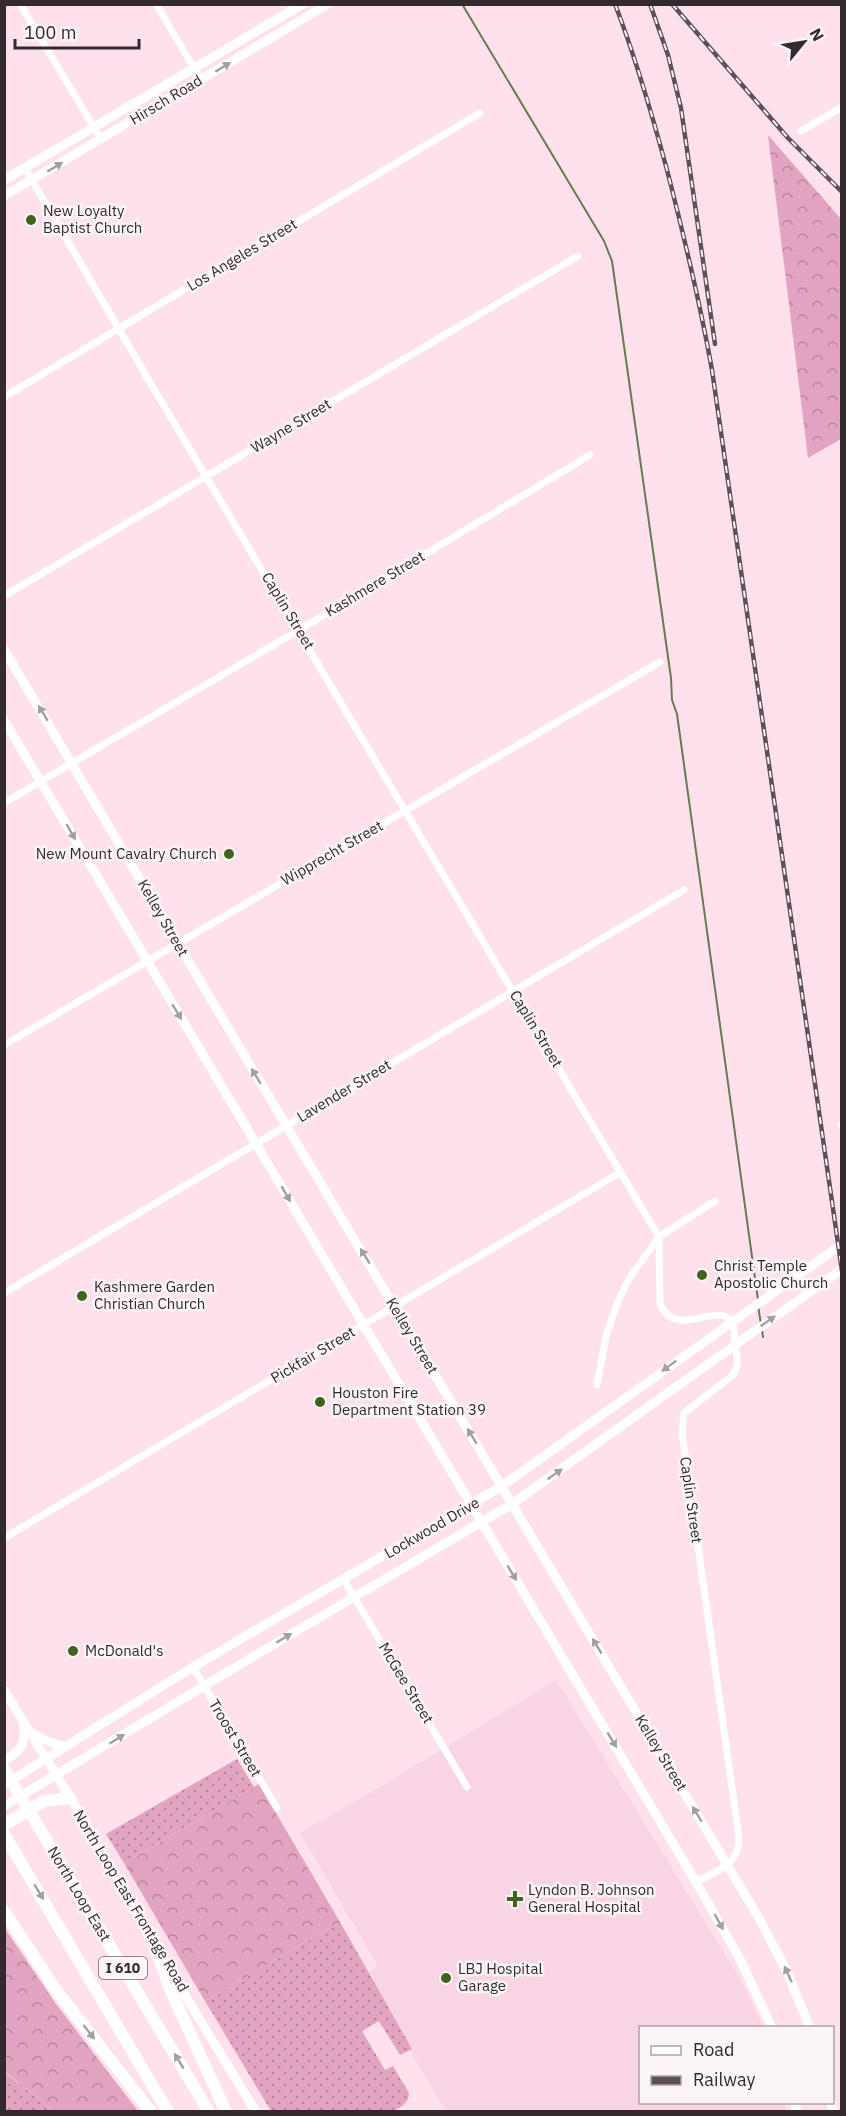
<svg xmlns="http://www.w3.org/2000/svg" width="846" height="2116" font-family="'IBM Plex Sans',sans-serif">
<style>
.built{fill:#f9d4e5}
.grass{fill:url(#grass-dots)}
.forest{fill:url(#forest-crowns)}
.pitch{fill:#e3a4c2}
.lines{fill:none;stroke-linecap:round;stroke-linejoin:round}
.stream{stroke:#677b52;stroke-width:2}
.minor{stroke:#fff;stroke-width:7}
.secondary{stroke:#fff;stroke-width:9}
.motorway{stroke:#fff;stroke-width:12}
.rail-casing{stroke:#5e5056;stroke-width:4.5}
.rail{stroke:#fbf5f8;stroke-width:2;stroke-dasharray:7;stroke-linecap:butt}
.oneway{fill:#a49fa1}
.poi-dot{fill:#40641b;stroke:#fbf5f8;stroke-width:2}
.labels{text-anchor:middle;stroke-width:5;stroke-linejoin:round;paint-order:stroke}
.shield{fill:#fbf5f8;stroke:#70666b;stroke-width:1.5}
.shield-label{font-size:14px;font-weight:bold;fill:#34292e}
.street-label{font-size:15px;fill:#34292e;stroke:#fbf5f8}
.poi-label{font-size:15px;fill:#34292e;stroke:#fbf5f8;text-anchor:start}
</style>
<defs>
<pattern id="grass-dots" width="8" height="8" patternUnits="userSpaceOnUse" patternTransform="scale(1.5)"><rect width="8" height="8" fill="#e3a4c2"/><path d="M2 2h.1M6 6h.1" fill="none" stroke="#b9869e" stroke-width="1.8" stroke-linecap="round"/></pattern>
<pattern id="forest-crowns" width="20" height="18" patternUnits="userSpaceOnUse" patternTransform="scale(1.5)"><rect width="20" height="18" fill="#e3a4c2"/><path d="M2 6a3 3 0 1 1 6 0M12 15a3 3 0 1 1 6 0" fill="none" stroke="#b9869e"/></pattern>
</defs>
<rect width="100%" height="100%" fill="#fee1ed"/>
<path class="built" d="M556,1680L739,1977L763,2027L640,2028V2102L784,2103L786,2111H446L364,1975L378,1966L300,1833L390,1781Z"/>
<path class="grass" d="M237,1759L254,1787L124,1863L106,1834Z
M340,1922L412,2049L400,2055L379,2021L362,2031L385,2070L393,2066L409,2093C409,2103 401,2107 393,2111H271L205,2001Z
M4,2072L42,2101L52,2111H5Z"/>
<path class="forest" d="M768,135L841,219V439L808,458Z
M259,1784L340,1922L205,2001L124,1863Z
M4,1927L56,2004L138,2111H52L42,2101L5,2072Z"/>
<path class="pitch" d="M12,1994L25,2013L5,2027V1999Z"/>
<g class="lines">
<path class="stream" d="M462,4L604,241L612,261L671,678L672,700L677,714L758,1300
M758,1306L761,1324
M762,1330L763,1337"/>
<path class="minor" d="M20,4L101,139
M156,4L201,80
M801,131L842,107
M25,168L151,384L659,1237L660,1304C676,1340 717,1302 731,1321C735,1326 735,1337 735,1344C737,1356 740,1365 733,1375L684,1413L682,1433L739,1837C739,1866 719,1869 696,1882
M4,397L480,113
M4,596L578,256
M4,803L299,630L590,455
M4,1045L660,662
M841,1125H842
M4,1293L684,890
M597,1385L606,1336L618,1301L630,1277L659,1237L715,1201
M4,1538L621,1172
M344,1580L467,1787
M193,1667L277,1808"/>
<path class="secondary" d="M4,180L303,4
M4,196L328,4
M4,649L178,944L760,1920L788,1974L810,2028
M4,720C164,989 323,1258 484,1526C555,1644 625,1764 696,1882L740,1959L772,2028
M4,1690L84,1820L155,1946L256,2112
M32,1733L49,1742L66,1747
M4,1761C23,1749 25,1746 24,1724
M4,1785L193,1667L502,1486L842,1244
M4,1806L244,1662L512,1504L842,1269
M795,2102L797,2112
M831,2102L833,2112"/>
<path class="motorway" d="M4,1769L209,2112
M4,1825L44,1801L70,1798
M4,1834L168,2112
M4,1911L56,1990L151,2112
M155,1946L170,1989L226,2112"/>
<defs>
<path id="rail" d="M615,4C636,59 652,114 667,170C684,236 700,303 712,370L842,1271
M650,4L668,55L681,108L715,344
M672,4L788,138L842,192"/>
</defs>
<use href="#rail" class="rail-casing"/>
<use href="#rail" class="rail"/>
</g>
<defs><path id="oneway-solid" d="M-6-.8H1V-3.2L6.5 0L1 3.2V.8H-6Z" transform="scale(1.5)"/></defs>
<g class="oneway">
<use href="#oneway-solid" transform="translate(223 67) rotate(-31)"/>
<use href="#oneway-solid" transform="translate(55 167) rotate(-31)"/>
<use href="#oneway-solid" transform="translate(43 713) rotate(-121)"/>
<use href="#oneway-solid" transform="translate(71 832) rotate(60)"/>
<use href="#oneway-solid" transform="translate(177 1012) rotate(59)"/>
<use href="#oneway-solid" transform="translate(256 1076) rotate(-121)"/>
<use href="#oneway-solid" transform="translate(286 1194) rotate(60)"/>
<use href="#oneway-solid" transform="translate(365 1256) rotate(-121)"/>
<use href="#oneway-solid" transform="translate(768 1321) rotate(-35)"/>
<use href="#oneway-solid" transform="translate(669 1366) rotate(144)"/>
<use href="#oneway-solid" transform="translate(472 1436) rotate(-121)"/>
<use href="#oneway-solid" transform="translate(555 1474) rotate(-35)"/>
<use href="#oneway-solid" transform="translate(512 1573) rotate(59)"/>
<use href="#oneway-solid" transform="translate(284 1638) rotate(-31)"/>
<use href="#oneway-solid" transform="translate(597 1646) rotate(-121)"/>
<use href="#oneway-solid" transform="translate(117 1739) rotate(-32)"/>
<use href="#oneway-solid" transform="translate(612 1740) rotate(59)"/>
<use href="#oneway-solid" transform="translate(697 1814) rotate(-121)"/>
<use href="#oneway-solid" transform="translate(39 1892) rotate(59)"/>
<use href="#oneway-solid" transform="translate(719 1922) rotate(61)"/>
<use href="#oneway-solid" transform="translate(788 1974) rotate(-115)"/>
<use href="#oneway-solid" transform="translate(89 2032) rotate(52)"/>
<use href="#oneway-solid" transform="translate(179 2061) rotate(-121)"/>
</g>
<g class="poi-dot">
<circle cx="31" cy="220" r="6"/>
<circle cx="229" cy="854" r="6"/>
<circle cx="702" cy="1275" r="6"/>
<circle cx="82" cy="1296" r="6"/>
<circle cx="320" cy="1402" r="6"/>
<circle cx="73" cy="1651" r="6"/>
<path d="M512 1890h6v6h6v6h-6v6h-6v-6h-6v-6h6z"/>
<circle cx="446" cy="1978" r="6"/>
</g>
<g class="labels">
<rect class="shield" x="99" y="1957" width="48" height="22" rx="4.5"/>
<g class="shield-label">
<text x="123" y="1973">I 610</text>
</g>
<g class="street-label">
<text transform="translate(166 100) rotate(-31)" y="5">Hirsch Road</text>
<text transform="translate(242 255) rotate(-31)" y="5">Los Angeles Street</text>
<text transform="translate(291 426) rotate(-31)" y="5">Wayne Street</text>
<text transform="translate(375 584) rotate(-31)" y="5">Kashmere Street</text>
<text transform="translate(288 611) rotate(59)" y="5">Caplin Street</text>
<text transform="translate(332 853) rotate(-30)" y="5">Wipprecht Street</text>
<text transform="translate(163 918) rotate(60)" y="5">Kelley Street</text>
<text transform="translate(536 1029) rotate(59)" y="5">Caplin Street</text>
<text transform="translate(344 1091) rotate(-31)" y="5">Lavender Street</text>
<text transform="translate(412 1336) rotate(59)" y="5">Kelley Street</text>
<text transform="translate(313 1355) rotate(-31)" y="5">Pickfair Street</text>
<text transform="translate(691 1500) rotate(82)" y="5">Caplin Street</text>
<text transform="translate(432 1528) rotate(-30)" y="5">Lockwood Drive</text>
<text transform="translate(406 1683) rotate(59)" y="5">McGee Street</text>
<text transform="translate(235 1738) rotate(59)" y="5">Troost Street</text>
<text transform="translate(661 1753) rotate(59)" y="5">Kelley Street</text>
<text transform="translate(79 1894) rotate(59)" y="5">North Loop East</text>
<text transform="translate(131 1901) rotate(59)" y="5">North Loop East Frontage Road</text>
</g>
<g class="poi-label">
<text x="43" y="216">New Loyalty<tspan x="43" dy="17">Baptist Church</tspan></text>
<text x="217" y="859" text-anchor="end">New Mount Cavalry Church</text>
<text x="714" y="1271">Christ Temple<tspan x="714" dy="17">Apostolic Church</tspan></text>
<text x="94" y="1292">Kashmere Garden<tspan x="94" dy="17">Christian Church</tspan></text>
<text x="332" y="1398">Houston Fire<tspan x="332" dy="17">Department Station 39</tspan></text>
<text x="85" y="1656">McDonald's</text>
<text x="528" y="1895">Lyndon B. Johnson<tspan x="528" dy="17">General Hospital</tspan></text>
<text x="458" y="1974">LBJ Hospital<tspan x="458" dy="17">Garage</tspan></text>
</g>
</g>
<rect width="846" height="2116" fill="none" stroke="#34292e" stroke-width="12"/>
<rect x="639" y="2026" width="195" height="78" fill="#fbf5f8" stroke="#aba3a7" stroke-width="1.5"/>
<rect x="651" y="2046" width="30" height="9" fill="#ffffff" stroke="#aba3a7" stroke-width="1.5"/>
<text x="693" y="2056" font-size="18" fill="#34292e">Road</text>
<rect x="651" y="2076" width="30" height="9" fill="#5e5056" stroke="#aba3a7" stroke-width="1.5"/>
<text x="693" y="2086" font-size="18" fill="#34292e">Railway</text>
<g transform="translate(804 42) rotate(60)" stroke="#fbf5f8" stroke-width="4.5" paint-order="stroke">
<path d="M0-4.5L10 22L0 15L-10 22Z" fill="#34292e"/>
<text y="-9" font-size="16" font-weight="bold" text-anchor="middle" fill="#34292e">N</text>
</g>
<path d="M15 39v9h124v-9" fill="none" stroke="#34292e" stroke-width="3"/>
<text x="24" y="39" font-size="18" fill="#34292e" stroke="#fbf5f8" stroke-width="4.5" paint-order="stroke">100 m</text>
</svg>
